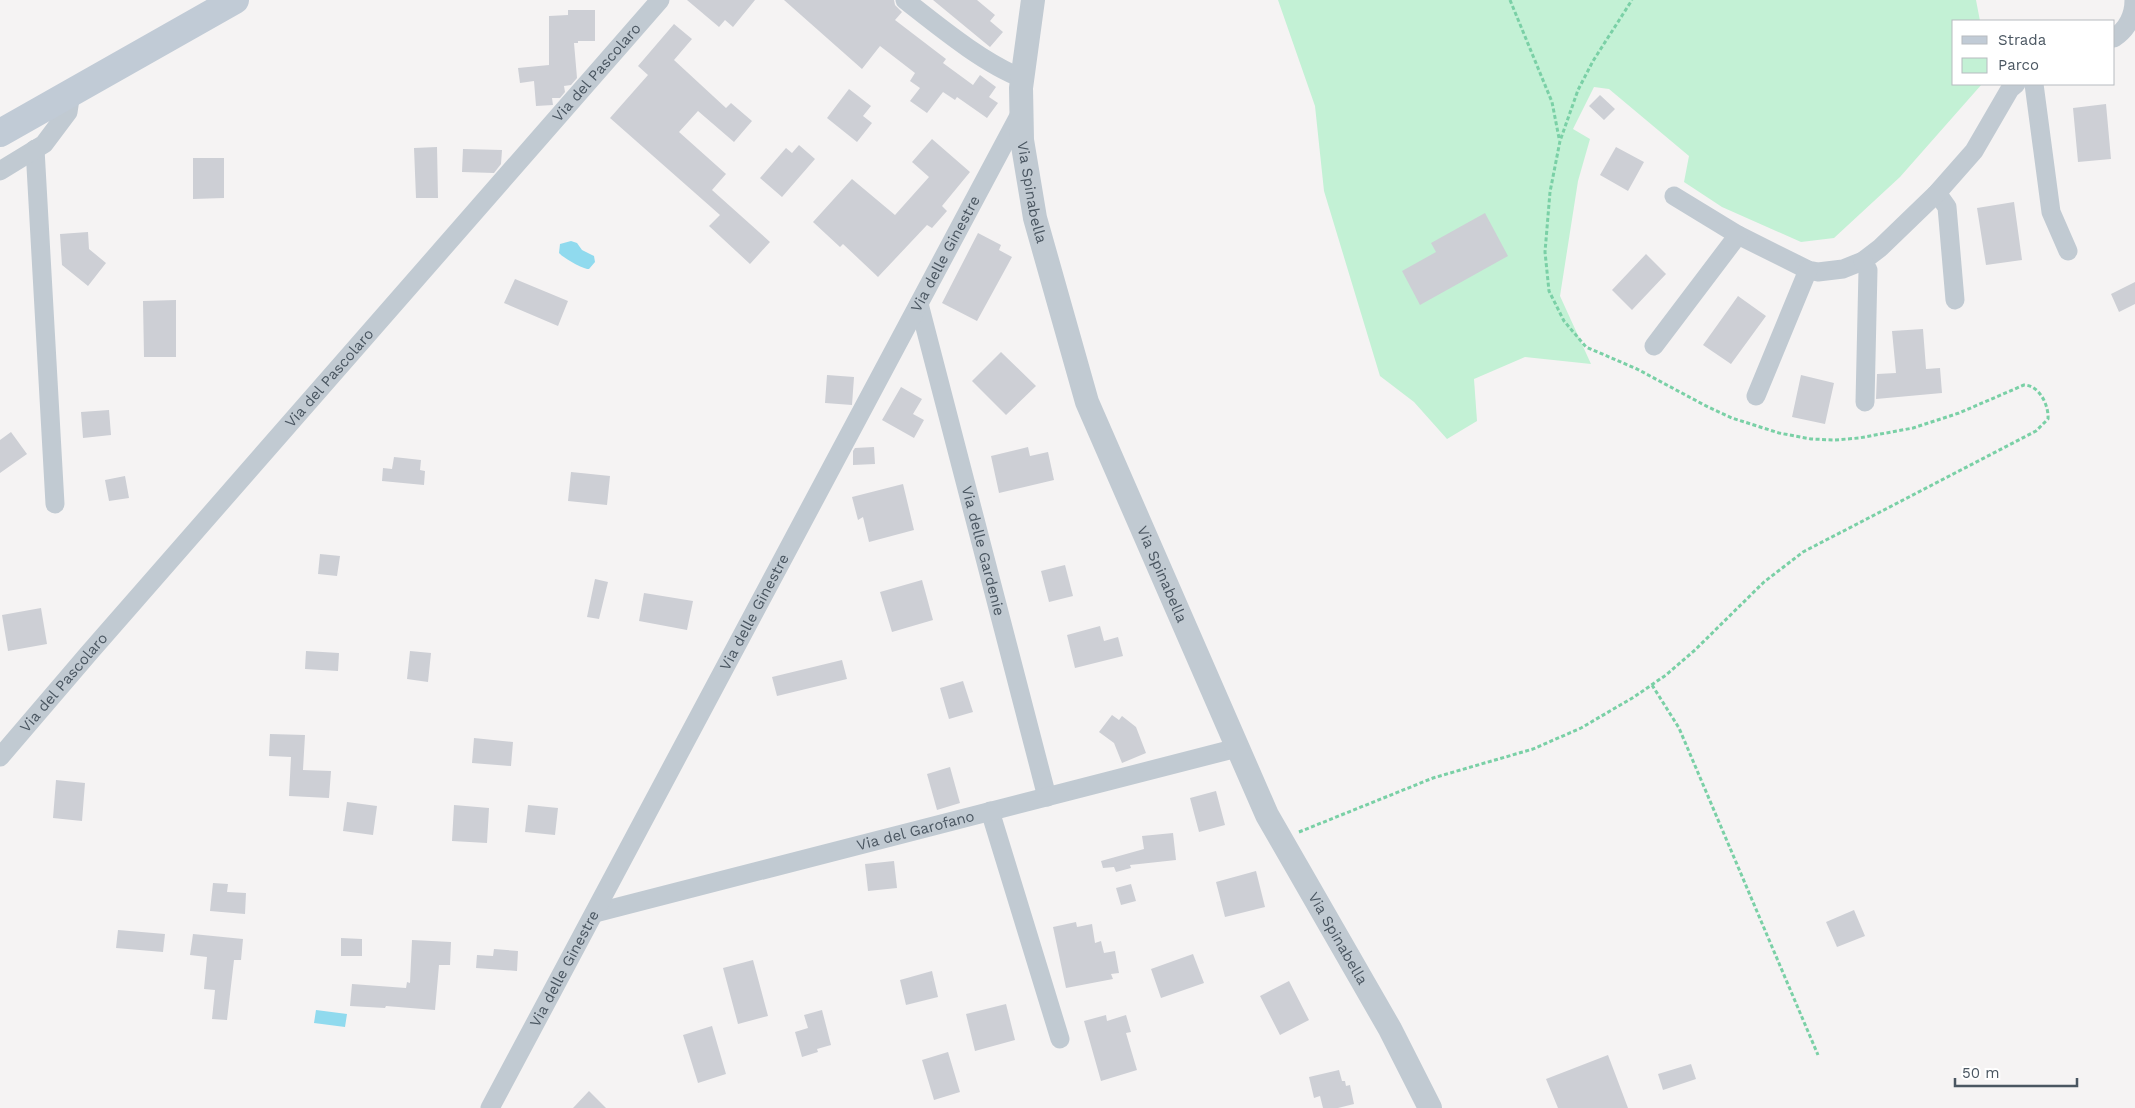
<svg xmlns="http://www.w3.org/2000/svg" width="2135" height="1108" font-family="'Work Sans',sans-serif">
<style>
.green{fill:#c3f1d5}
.water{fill:#90daee}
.building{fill:#cdcfd5}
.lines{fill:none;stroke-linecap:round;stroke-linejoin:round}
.path{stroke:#7ad0a6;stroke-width:3;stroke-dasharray:4 2.5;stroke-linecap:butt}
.minor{stroke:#c1cad2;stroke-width:19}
.tertiary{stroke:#c1cad2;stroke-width:24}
.secondary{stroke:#c1cbd6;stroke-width:28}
.labels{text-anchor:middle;stroke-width:4;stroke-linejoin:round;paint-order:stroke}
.street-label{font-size:15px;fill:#4a5661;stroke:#fff}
</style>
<rect width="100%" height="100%" fill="#f5f3f3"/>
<path class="green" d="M1278,0H1976L1980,21H1954V84H1982L1900,177L1834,238L1801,242L1722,207L1684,182L1689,156L1609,89L1594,87L1573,129L1590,139L1578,181L1560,296L1591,364L1525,357L1474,379L1477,421L1447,439L1414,402L1380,376L1324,191L1315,106Z"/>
<path class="water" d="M571,241L577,243L582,250L594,256L595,262L589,269C584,270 562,257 559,253L560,244Z
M316,1010L347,1014L345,1027L314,1023Z"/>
<path class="building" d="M687,0H755L733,27L725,20L719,27Z
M784,0H894L895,5L902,12L895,20L946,59L943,63L973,85L980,75L996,87L989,97L998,103L987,118L957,97L955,100L943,92L927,113L910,101L920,88L910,81L915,73L880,46L862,69Z
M933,0H977L995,15L990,21L1003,32L990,47Z
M568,10H595V41H578V43H574L577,78L571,85L564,86L565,92L560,98H552L553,105L536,106L534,81L520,83L518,68L549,65V16L568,15Z
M674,24L692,39L674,60L726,108L731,103L752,121L734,142L698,111L679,132L726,174L712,190L770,242L750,264L709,226L720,215L610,118L648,75L638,66Z
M849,89L871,106L863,116L872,123L857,142L827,118Z
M1600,95L1615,109L1604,120L1589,106Z
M2106,104L2111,159L2078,162L2073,108Z
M932,139L970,172L942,206L947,211L932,228L927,225L878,277L843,244L840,247L813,222L852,179L895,215L929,177L912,162Z
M799,145L815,159L782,197L760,178L786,148L792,153Z
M437,147L438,198H416L414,148Z
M1616,147L1644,162L1628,191L1600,175Z
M463,149L502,150L501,164L494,173L462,172Z
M193,158H224V198L193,199Z
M2014,202L2022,260L1986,265L1977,208Z
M1485,213L1508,256L1420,305L1402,271L1436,252L1431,243Z
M88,232L89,249L106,263L88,286L62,265L60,234Z
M978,233L1001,245L999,250L1012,257L977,321L942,303Z
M1646,254L1666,274L1632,310L1612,290Z
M515,279L568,301L558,326L504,303Z
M2135,282V304L2119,312L2111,294Z
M1738,296L1766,316L1731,364L1703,345Z
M176,300V357H144L143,301Z
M1923,329L1926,369L1940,368L1942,393L1876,399L1877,374L1896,373L1892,331Z
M1001,352L1036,386L1006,415L972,381Z
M827,375L854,377L852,405L825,403Z
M1801,375L1834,383L1825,424L1792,417Z
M901,387L922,399L913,414L924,420L914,438L882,420Z
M109,410L111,435L83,438L81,412Z
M11,432L27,454L0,473V440Z
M874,447L875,464L853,465V451L855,448Z
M1028,447L1030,456L1048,452L1054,480L999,493L991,456Z
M394,457L421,460L420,470L425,471L424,485L382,481L383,468L392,469Z
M571,472L610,476L607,505L568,501Z
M125,476L129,498L109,501L105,480Z
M903,484L914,530L869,542L863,517L858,520L852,497Z
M320,554L340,556L337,576L318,574Z
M1065,565L1073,596L1049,602L1041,571Z
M595,579L608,582L599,619L587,617Z
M922,580L933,620L892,632L880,592Z
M644,593L693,601L687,630L639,621Z
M41,608L47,644L8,651L2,615Z
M1100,626L1104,641L1118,637L1123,656L1075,668L1067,635Z
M306,651L339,653L338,671L305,669Z
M410,651L431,653L428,682L407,679Z
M842,660L847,679L777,696L772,677Z
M963,681L973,712L949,719L940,688Z
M1112,715L1119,720L1122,716L1136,727L1146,753L1122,763L1114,743L1099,732Z
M270,734L305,735L303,770L331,771L329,798L289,796L291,757L269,756Z
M474,738L513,742L511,766L472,763Z
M950,767L960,803L937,810L927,774Z
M56,780L85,783L82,821L53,818Z
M1216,791L1225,825L1199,832L1190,798Z
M347,802L377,806L373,835L343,831Z
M454,805L489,808L487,843L452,841Z
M528,805L558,808L555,835L525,832Z
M1173,833L1176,860L1130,865L1131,868L1116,872L1114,867L1103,868L1101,861L1144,849L1142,836Z
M894,861L897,888L868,891L865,864Z
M1256,871L1265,907L1225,917L1216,882Z
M213,883L228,884L227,892L246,893L245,914L210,911Z
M1131,884L1136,901L1121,905L1116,888Z
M1854,910L1865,936L1837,947L1826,922Z
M1076,922L1077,927L1092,924L1095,943L1101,941L1104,953L1115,951L1119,973L1111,974L1113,979L1066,988L1053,927Z
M118,930L165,934L163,952L116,948Z
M193,934L243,939L241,960H234L227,1020L212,1019L215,990L204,989L207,957L190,955Z
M341,938L362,939V956H341Z
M412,940L451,942L450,965H439L435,1010L386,1006L385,1008L350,1006L352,984L406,988L407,982L410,983Z
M494,949L518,951L517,971L476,968L477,955L493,956Z
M1193,954L1204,983L1161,998L1151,969Z
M753,960L768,1016L738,1024L723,968Z
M932,971L938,997L906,1005L900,980Z
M1289,981L1309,1020L1280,1035L1260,996Z
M1006,1004L1015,1040L975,1051L966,1014Z
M822,1010L831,1045L817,1049L818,1052L802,1057L795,1032L808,1028L804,1015Z
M1106,1015L1107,1021L1126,1015L1131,1032L1126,1033L1137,1070L1101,1081L1084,1021Z
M712,1026L726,1074L698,1083L683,1035Z
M948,1052L960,1092L934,1100L922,1060Z
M1608,1055L1628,1108H1558L1546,1079Z
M1691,1064L1696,1079L1663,1090L1658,1074Z
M1339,1070L1342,1081H1345L1346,1086L1350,1085L1354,1104L1338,1108H1323L1320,1096L1314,1098L1309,1077Z
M589,1091L606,1108H573Z"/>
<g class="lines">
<path class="path" d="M1510,0L1552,102L1559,138
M1652,685L1679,728L1818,1055
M1299,832L1433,778L1533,749L1581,728L1634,697L1666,675L1695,650L1764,582L1803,552L2036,431L2048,419C2049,405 2039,385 2024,385L1959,413L1913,428L1859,438L1835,440L1811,439L1779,433L1732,418L1708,407L1637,369L1586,347L1564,321L1549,291L1545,252L1550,192L1560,141L1578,90L1593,61L1632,0"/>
<g class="minor">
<path d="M905,0C937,25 984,64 1022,78"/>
<path d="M2114,38C2127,29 2134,16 2134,0"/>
<path d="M2034,84L2051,212L2068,251"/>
<path d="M35,149L55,504"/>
<path d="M0,171L44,144L68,112L71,92"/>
<path d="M1937,193L1947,207L1955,300"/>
<path d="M1674,196L1738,235L1808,270L1818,272L1843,269L1863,261L1880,248L1937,193L1974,151L2010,89L2016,84"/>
<path d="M1863,261L1868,270L1865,402"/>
<path id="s1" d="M919,304L1047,797"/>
<path d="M1654,346L1738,235"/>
<path d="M1756,396L1808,270"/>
<path id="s2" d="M0,757L89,653L660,0"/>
<path d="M990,811L1060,1039"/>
<path id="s3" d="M595,913L1237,748"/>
<path id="s4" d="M490,1108L1020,114"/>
</g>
<path class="tertiary" id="s5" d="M1033,0L1021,88L1022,140L1035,218L1087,402L1267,815L1390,1029L1430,1108"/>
<path class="secondary" d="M0,133L235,0"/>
</g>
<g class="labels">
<g class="street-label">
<text dy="5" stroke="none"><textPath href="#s2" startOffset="908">Via del Pascolaro</textPath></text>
<text dy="5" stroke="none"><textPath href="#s5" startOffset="194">Via Spinabella</textPath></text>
<text dy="5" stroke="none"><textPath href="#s4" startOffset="968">Via delle Ginestre</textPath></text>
<text dy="5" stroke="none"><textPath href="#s2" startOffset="502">Via del Pascolaro</textPath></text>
<text dy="5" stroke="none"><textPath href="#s1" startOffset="255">Via delle Gardenie</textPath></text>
<text dy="5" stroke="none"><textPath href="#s5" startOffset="599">Via Spinabella</textPath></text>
<text dy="5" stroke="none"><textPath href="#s4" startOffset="562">Via delle Ginestre</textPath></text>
<text dy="5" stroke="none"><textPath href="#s2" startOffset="98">Via del Pascolaro</textPath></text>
<text dy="5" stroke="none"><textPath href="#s3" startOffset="331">Via del Garofano</textPath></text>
<text dy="5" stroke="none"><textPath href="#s5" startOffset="1004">Via Spinabella</textPath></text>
<text dy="5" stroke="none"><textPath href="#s4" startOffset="158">Via delle Ginestre</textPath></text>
</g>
</g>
<rect x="1952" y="20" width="162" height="65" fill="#ffffff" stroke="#b7bbc0"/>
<rect x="1962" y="36" width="25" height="8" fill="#c1cbd6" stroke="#b7bbc0"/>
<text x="1998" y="45" font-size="15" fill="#4a5661">Strada</text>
<rect x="1962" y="58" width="25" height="15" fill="#c3f1d5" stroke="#b7bbc0"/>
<text x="1998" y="70" font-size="15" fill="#4a5661">Parco</text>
<path d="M1955 1078v8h122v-8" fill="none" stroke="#4a5661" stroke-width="2.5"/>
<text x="1962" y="1078" font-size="15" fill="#4a5661" stroke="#ffffff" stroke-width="4" paint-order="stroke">50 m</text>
</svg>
